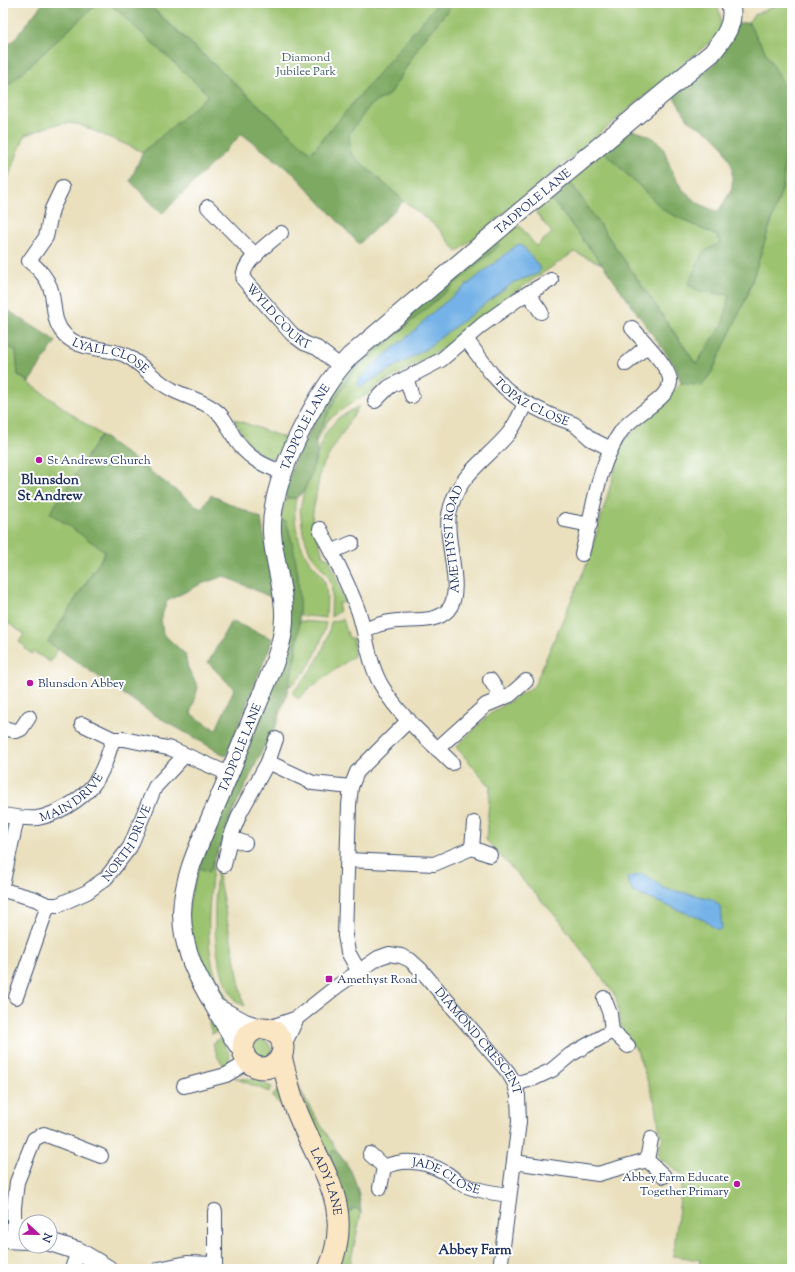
<svg xmlns="http://www.w3.org/2000/svg" width="795" height="1272" font-family="'Sorts Mill Goudy',serif">
<style>
.green{fill:#9cc36f;stroke:#5c7966}
.forest{fill:#7da962;stroke:#4c6c60}
.water{fill:#74b2e7;stroke:#4870a2}
.lines{fill:none;stroke-linecap:round;stroke-linejoin:round}
.minor-casing{stroke:#3a4a6c;stroke-width:16}
.tertiary-casing{stroke:#3a4a6c;stroke-width:20}
.secondary-casing{stroke:#3a4a6c;stroke-width:23}
.minor{stroke:#fff;stroke-width:14}
.tertiary{stroke:#fff;stroke-width:18}
.secondary{stroke:#fbe6c4;stroke-width:21}
.poi-dot{fill:#b5179e;stroke:#fff;stroke-width:1.5}
.labels{text-anchor:middle;stroke-width:4;stroke-linejoin:round;paint-order:stroke}
.park-label{font-size:12px;fill:#425b63;stroke:#fff}
.street-label{font-size:12px;fill:#1b2f5e;stroke:#fff}
.poi-label{font-size:12px;fill:#1b2f5e;stroke:#fff;text-anchor:start}
.quarter-label{font-size:14px;font-weight:bold;fill:#1b2f5e;stroke:#fff}
</style>
<rect width="100%" height="100%" fill="#fff"/>
<filter id="ink" filterUnits="userSpaceOnUse"><feTurbulence type="fractalNoise" baseFrequency=".025" numOctaves="2"/><feDisplacementMap in="SourceGraphic" scale="8" xChannelSelector="R" yChannelSelector="G"/><feConvolveMatrix kernelMatrix="1 2 1 2 8 2 1 2 1" color-interpolation-filters="sRGB"/></filter>
<filter id="wash" filterUnits="userSpaceOnUse"><feTurbulence type="fractalNoise" baseFrequency=".012" numOctaves="4" result="noise"/><feDisplacementMap in="SourceGraphic" scale="16" xChannelSelector="R" yChannelSelector="G"/><feGaussianBlur stdDeviation="0.9" result="paint"/><feColorMatrix in="noise" values="0 0 0 0 0 0 0 0 0 0 0 0 0 0 0 0 0 1.4 0 .05"/><feComposite in="paint" operator="in"/></filter>
<g filter="url(#wash)">
<rect width="100%" height="100%" fill="#eae0bd"/>
<path class="green" d="M98,3H109L209,95L143,152L78,124L65,123L50,126L25,135L7,181L3,180V90Z
M147,3H438L311,153Z
M454,3H716C722,16 723,24 717,36L457,252L438,228L404,201L351,154L349,134L370,105L390,94L422,41Z
M782,3H792V1269H699L700,1260L673,1256L683,1175L657,1156L663,1136L660,1135L656,1106L637,1051L621,1027L616,997L560,921L486,840L490,786L456,747L491,713L534,686L589,559L623,442L681,383L702,386L713,370L747,296L783,186L789,93L748,22L754,15Z
M604,152L665,211L717,236L720,243L699,291L729,295L724,324L696,364L569,180Z
M548,195L602,264L574,252L509,296L443,349L379,385L375,390L347,406L328,420L316,442L315,439L338,395L354,371L499,245L494,240L510,228L520,226L536,246L552,233L536,213L539,203Z
M3,344L16,351L18,375L101,435L50,513L106,551L48,642L58,650L50,662L34,652L32,654L25,649L26,647L19,642L24,634L8,623L3,630Z
M359,406L321,468L312,517L323,556L329,558L345,602L338,604L340,611L331,617L332,586L329,577L310,553L303,532L300,509L304,491L325,434L337,419Z
M234,419L288,439L283,452L274,459C252,455 244,437 234,419Z
M286,498H296C292,517 297,539 306,556C310,564 319,570 323,578C329,590 326,605 326,618L299,615L298,574L288,529L280,520Z
M343,619L349,638H353L354,656L309,689L298,699L292,693C311,672 326,651 331,622Z
M299,621L326,623C321,645 309,675 288,687C294,665 299,645 299,621Z
M214,860C210,895 203,945 217,979C222,990 229,1001 234,1012C210,992 183,936 189,904C191,892 196,880 199,868L209,871Z
M217,869L243,1001L245,1006L236,1002C210,963 214,914 217,869Z
M209,1011L218,1031L212,1034L209,1023Z
M221,1037L230,1056L226,1068L218,1058L213,1043Z
M251 1050a10 10 0 1 1 20 0a10 10 0 1 1-20 0Z
M235,1078L254,1079L272,1087L269,1092Z
M297,1082L306,1101L346,1165L339,1154L326,1160Z
M277,1091L289,1112L272,1097Z
M355,1208L359,1210L361,1214L349,1269H338L343,1218Z"/>
<path class="forest" d="M43,3H98L3,90V50L13,41Z
M109,3H146L311,153L438,3H454L422,41L390,94L370,105L349,134L351,154L404,201L359,244L295,175L242,134L162,214L130,181L143,152L209,95Z
M748,22L789,93L783,186L747,296L713,370L702,386L681,383L675,366L602,264L548,195L569,180L696,364L723,324L729,295L699,291L688,284L703,252L720,243L717,236L665,211L604,152L630,130C674,139 660,156 679,184C690,200 700,205 718,212L732,189V166L723,146L710,133L689,121L673,96L684,85L716,63L736,24Z
M494,240L500,245L354,371L338,395L315,439L317,451L310,478L304,491L296,498H286L285,493L294,461L339,377Z
M3,307L56,341L29,382L18,375L16,351L3,344Z
M101,435L201,509L211,495L261,518L275,599L224,576L201,584L167,601L161,618L163,634L185,654L188,668L198,687L191,714L216,730L234,689L208,663L231,621L273,639L226,756L153,714L48,642L106,552L50,513Z
M280,520L286,521C307,584 302,653 280,714C277,726 270,737 264,747C253,771 241,794 230,818L226,833L209,872L199,868L277,670V524Z
M333,1150C353,1164 360,1191 361,1214L359,1210L355,1208L349,1212L346,1218L326,1160Z"/>
<path class="water" d="M521,244L541,269L537,274L514,282L424,350L360,387L358,385L359,380L379,360L412,333L433,312L517,245Z
M641,874L651,878L663,888L712,899L720,906L722,929L717,930L704,920L633,892L627,878Z"/>
</g>
<g filter="url(#ink)">
<g class="lines">
<defs>
<g id="minor">
<path id="s1" d="M62,188L52,209L46,237L29,261C38,268 46,276 50,287C56,304 51,321 65,335C81,351 105,347 125,355C143,364 154,380 171,389C185,397 202,400 215,410C224,416 228,427 234,437C246,457 262,465 284,473"/>
<path d="M208,207L256,256"/>
<path id="s2" d="M281,233C269,243 239,264 244,280L292,334L304,343L317,348L340,366"/>
<path d="M528,293L541,312"/>
<path id="s3" d="M466,339L491,373L505,388L520,400L550,415L574,424L591,439L611,449"/>
<path d="M626,364L647,346"/>
<path d="M406,378L412,396"/>
<path d="M375,401L389,387L441,360L482,325L518,299L551,280"/>
<path d="M565,520L590,525"/>
<path d="M320,529C334,557 349,584 359,613C367,638 369,666 383,688C400,717 429,740 452,763"/>
<path d="M331,552L352,543"/>
<path d="M582,554C593,513 597,465 622,430C634,414 669,399 670,382C672,370 641,338 632,328"/>
<path id="s4" d="M364,630C372,627 381,623 390,622C408,618 434,625 448,610C465,591 444,540 449,515C456,475 486,461 509,433C516,424 520,414 525,404"/>
<path d="M490,680L497,690L498,699"/>
<path d="M82,724L113,739H124L172,749L229,774"/>
<path d="M3,728L16,731L21,729L29,717"/>
<path d="M437,749L486,705L510,695L526,681"/>
<path d="M268,762L313,783L351,787"/>
<path id="s5" d="M3,815C14,817 26,819 37,818C56,815 81,800 93,785C103,772 108,755 113,739"/>
<path d="M230,838L245,843"/>
<path d="M472,848L474,823"/>
<path d="M348,860L434,864L472,848L490,855"/>
<path d="M224,865L230,838L240,813L268,762L276,739"/>
<path d="M3,881L17,818"/>
<path id="s6" d="M3,890L35,899L48,905H58L87,892L106,878L130,847L155,787L185,755"/>
<path d="M358,970L348,952L345,936L349,805L351,787L357,772L409,720"/>
<path d="M16,997L48,905"/>
<path d="M604,998L610,1014L612,1031L628,1046"/>
<path id="s7" d="M268,1028L297,1018L336,987L378,958L389,954L401,956L410,960L421,970L508,1072L515,1084L518,1096L519,1122L500,1269"/>
<path d="M283,1047L297,1018"/>
<path d="M515,1084L535,1078L552,1070L570,1055L612,1031"/>
<path d="M184,1086L226,1075L248,1062"/>
<path d="M651,1139L647,1160L664,1176"/>
<path d="M370,1154L384,1167L380,1188"/>
<path d="M514,1162L598,1174L647,1160"/>
<path id="s8" d="M384,1167C405,1158 426,1161 446,1173C452,1177 457,1182 464,1185C478,1191 494,1193 509,1195"/>
<path d="M14,1239V1207L17,1182L34,1139L44,1134L101,1156"/>
<path d="M72,1269L78,1251"/>
<path d="M159,1269L187,1263L215,1264V1211"/>
</g>
<g id="tertiary">
<path d="M215,1007L245,1023L260,1028"/>
<path id="s9" d="M243,1052C232,1038 224,1023 215,1007C197,977 182,949 182,913C183,877 199,845 213,812C228,778 242,743 256,708C265,686 276,664 281,641C291,603 274,569 272,532C270,480 315,393 350,356L516,215L712,53C724,38 736,23 730,3"/>
<path d="M3,1239L26,1240"/>
<path d="M50,1242L78,1251L108,1269"/>
</g>
<g id="secondary">
<circle cx="263" cy="1048" r="20"/>
<path id="s10" d="M281,1056C286,1076 290,1095 298,1114C321,1170 355,1207 329,1269"/>
</g>
</defs>
<use href="#minor" class="minor-casing"/>
<use href="#tertiary" class="tertiary-casing"/>
<use href="#secondary" class="secondary-casing"/>
<use href="#minor" class="minor"/>
<use href="#tertiary" class="tertiary"/>
<use href="#secondary" class="secondary"/>
</g>
</g>
<g class="poi-dot">
<circle cx="39" cy="460" r="4"/>
<circle cx="30" cy="683" r="4"/>
<rect x="325" y="975" width="8" height="8" rx="2"/>
<circle cx="737" cy="1184" r="4"/>
</g>
<g class="labels">
<g class="park-label">
<text x="306" y="61">Diamond<tspan x="306" dy="14">Jubilee Park</tspan></text>
</g>
<g class="street-label">
<text dy="4" stroke="none"><textPath href="#s9" startOffset="990">TADPOLE LANE</textPath></text>
<text dy="4" stroke="none"><textPath href="#s2" startOffset="113">WYLD COURT</textPath></text>
<text dy="4" stroke="none"><textPath href="#s1" startOffset="217">LYALL CLOSE</textPath></text>
<text dy="4" stroke="none"><textPath href="#s3" startOffset="93">TOPAZ CLOSE</textPath></text>
<text dy="4" stroke="none"><textPath href="#s9" startOffset="666">TADPOLE LANE</textPath></text>
<text dy="4" stroke="none"><textPath href="#s4" startOffset="161">AMETHYST ROAD</textPath></text>
<text dy="4" stroke="none"><textPath href="#s9" startOffset="330">TADPOLE LANE</textPath></text>
<text dy="4" stroke="none"><textPath href="#s5" startOffset="75">MAIN DRIVE</textPath></text>
<text dy="4" stroke="none"><textPath href="#s6" startOffset="154">NORTH DRIVE</textPath></text>
<text dy="4" stroke="none"><textPath href="#s7" startOffset="272">DIAMOND CRESCENT</textPath></text>
<text dy="4" stroke="none"><textPath href="#s8" startOffset="66">JADE CLOSE</textPath></text>
<text dy="4" stroke="none"><textPath href="#s10" startOffset="134">LADY LANE</textPath></text>
</g>
<g class="poi-label">
<text x="47" y="464">St Andrews Church</text>
<text x="38" y="687">Blunsdon Abbey</text>
<text x="337" y="983">Amethyst Road</text>
<text x="729" y="1181" text-anchor="end">Abbey Farm Educate<tspan x="729" dy="14">Together Primary</tspan></text>
</g>
<g class="quarter-label">
<text x="50" y="484">Blunsdon<tspan x="50" dy="16">St Andrew</tspan></text>
<text x="475" y="1254">Abbey Farm</text>
</g>
</g>
<rect width="795" height="1272" fill="none" stroke="#fff" stroke-width="16"/>
<g transform="translate(38 1234) rotate(112)"><circle r="19" fill="#ffffff" stroke="#a4acbf"/>
<path d="M0-3L7 15L0 10L-7 15Z" fill="#b5179e"/>
<text y="-6" font-size="11" font-weight="bold" text-anchor="middle" fill="#1b2f5e">N</text>
</g>
</svg>
